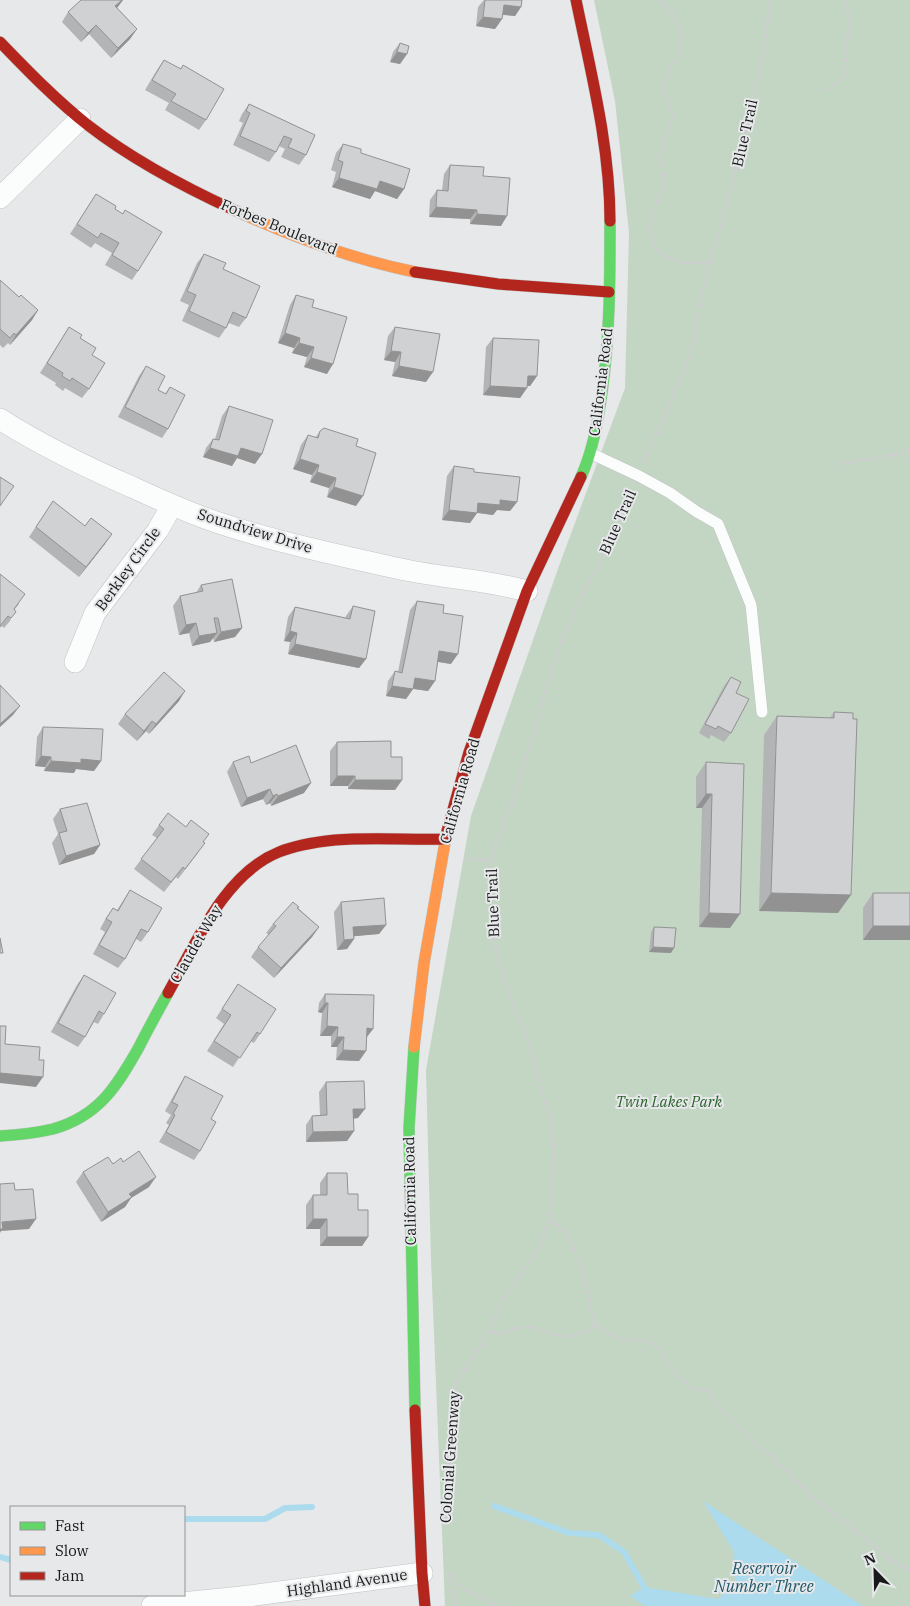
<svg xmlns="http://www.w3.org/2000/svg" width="910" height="1606" font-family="'IBM Plex Serif',serif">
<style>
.green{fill:#c3d5c3}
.water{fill:#acdbed}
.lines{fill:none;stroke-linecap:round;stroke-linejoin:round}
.stream{stroke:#acdbed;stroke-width:6}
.lane-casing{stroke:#c3c4c5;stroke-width:12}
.street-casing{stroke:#c3c4c5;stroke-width:22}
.fast-casing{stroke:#c3c4c5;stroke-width:12}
.slow-casing{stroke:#c3c4c5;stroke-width:12}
.jam-casing{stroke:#c3c4c5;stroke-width:12}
.path{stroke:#cecfd0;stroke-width:3;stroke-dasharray:5 2.5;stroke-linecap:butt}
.lane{stroke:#fbfcfc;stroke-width:11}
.street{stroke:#fbfcfc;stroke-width:21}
.fast{stroke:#63d668;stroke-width:11}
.slow{stroke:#ff974d;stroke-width:11}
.jam{stroke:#b3261e;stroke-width:11}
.wall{fill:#b3b4b5}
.shaded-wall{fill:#929293}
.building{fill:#d0d1d2;stroke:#929293}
.labels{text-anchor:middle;stroke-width:4;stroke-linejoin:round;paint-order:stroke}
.street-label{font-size:15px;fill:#181919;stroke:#e6e8ea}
.park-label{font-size:15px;font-style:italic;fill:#286229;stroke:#e6e8ea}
.water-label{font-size:16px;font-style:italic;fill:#205769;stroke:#e6e8ea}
</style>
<rect width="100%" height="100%" fill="#e7e8e9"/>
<path class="green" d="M594,0H910V1606H445L431,1259L426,1070L471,816L559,566L625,388L629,233L615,101Z"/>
<path class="water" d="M703,1501L863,1606H645L630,1596L644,1587L718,1599L735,1584L734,1552Z"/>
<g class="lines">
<path class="stream" d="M494,1506L569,1533L599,1535L624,1552L644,1587
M184,1519H265L285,1508L312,1507
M0,1557L11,1560"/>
<defs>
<path id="lane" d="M590,453L639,476L670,493L697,512L718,524L751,605L762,712"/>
<path id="street" d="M0,198L80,119
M0,419C42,446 86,467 132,487C160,500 189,513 219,523C277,542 337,555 396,568C439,578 484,579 527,591
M75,662L95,613L158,530L172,505
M152,1606L241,1597L422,1573"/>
<path id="fast" d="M581,477C593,450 598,421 602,392C610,335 610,279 610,221
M414,1047L409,1128L415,1410
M0,1136C18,1135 36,1133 53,1129C99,1116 117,1086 139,1047C148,1029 158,1011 168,993"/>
<path id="slow" d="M234,210C292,237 352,259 415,272
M414,1047L424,963L447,831"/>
<path id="jam" d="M576,0C591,73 610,146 610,221
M0,42C28,71 57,101 89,126C133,160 184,187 234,210
M415,272L498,284L609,292
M447,831L469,752L527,591L581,477
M168,993C195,945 224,874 279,852C296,845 316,842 335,840C371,837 408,840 445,839
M415,1410L422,1573L425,1606"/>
</defs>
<use href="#lane" class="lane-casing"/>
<use href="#street" class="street-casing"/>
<use href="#fast" class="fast-casing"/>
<use href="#slow" class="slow-casing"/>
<use href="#jam" class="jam-casing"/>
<path class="path" d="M660,0C666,7 674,14 678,22C689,43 671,68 661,86L673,117L660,156L665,184L652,215L649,231L654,246L663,256L685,263H711
M825,90L844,77L849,23L846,0
M910,448L908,452L910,459
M644,463L692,352L701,296L727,204L749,116L762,58L769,14V0
M840,464L908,452
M465,858L491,861
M549,1219L563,1229L574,1250L583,1272L595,1325
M595,1325L618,1339L649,1341L658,1348L682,1381L694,1389L707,1391L718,1407L746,1436L771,1457L813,1497L893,1561L910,1571
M490,1332L501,1334L517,1328L533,1327L563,1337L583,1333L592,1328L595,1325
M445,1526L447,1516L446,1475L453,1387L490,1332L500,1303L540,1247L549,1219L554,1171L553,1129L530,1047L506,985L494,941L491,916V861L496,842L511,807L560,643L582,595L604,555L633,489
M448,1573L463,1588L499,1606
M448,1574L452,1593L458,1606"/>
<use href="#lane" class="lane"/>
<use href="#street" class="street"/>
<use href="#fast" class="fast"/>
<use href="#slow" class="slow"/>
<use href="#jam" class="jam"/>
</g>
<path class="wall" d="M81,0H123L117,8L137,29L130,39L111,58L89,34L81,42L62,22L68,12Z
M484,0H522L521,7L515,16L503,15L502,19L495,29L476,26L478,7Z
M400,43L407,54L400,64L390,62L393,52Z
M164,60L206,120L199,130L165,110L169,103L145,90L157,70Z
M249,104L315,135L306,155L299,165L281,157L285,149L279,146L276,152L269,162L233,145L243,123L239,121L242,114Z
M343,144L361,153L404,189L397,199L375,191L370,199L332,187L336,172L331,170L336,153Z
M450,165L483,176L501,226L470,224V219L429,217L430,200L437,190H442L444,174Z
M96,194L115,209L138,271L132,280L105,265L112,253L95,243L91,248L70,234Z
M204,254L223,269L246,318L239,327L229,323L226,328L219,338L182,321L189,305L180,301L197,263Z
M0,280L19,297L38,310L32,320L10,345L8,343L3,348L0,345Z
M296,295L312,307L327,374L304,367L307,357L292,353L294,348L278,343L290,305Z
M69,327L80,338L92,355L89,389L82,398L65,388L63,391L55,385L56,383L40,373Z
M395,327L426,382L392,376L395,362L384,360L388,336Z
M493,338L537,376L530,386H527V388L520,398L483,395L486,347Z
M146,366L158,390L165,394L170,387L168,429L162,438L118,417L139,376Z
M229,406L255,464L237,458L232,466L203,457L206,448L213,439H215L222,416Z
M320,431L356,446V506L327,497L329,488L310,482L312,475L293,469L301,445L308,435L315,438Z
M454,466L474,472L517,502L510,511L497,510L493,515L477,513L470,523L442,520L447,476Z
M53,501L105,544L79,577L29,537Z
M0,574L19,604L14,610L10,621L4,628L2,626L0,628Z
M201,585L242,628L235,637L214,642L213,638L210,642L192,646L189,633L179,635L173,606L180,596L196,593Z
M417,601L443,613L451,664L438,662L435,681L428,691L413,689L406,699L386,696L388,681L395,671L398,672L410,610Z
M353,606L366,659L359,668L288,654L290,642L284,641L288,617L295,607L345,618L346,616Z
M731,677L736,693L731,733L724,742L711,735L709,739L699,733L724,686Z
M179,701L149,734L146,731L137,741L118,724L125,714Z
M834,712L853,719L838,913L759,911L764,735L777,716L830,718Z
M43,727L101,761L94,771L76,769L74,773L44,771L45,767L35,766L37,737Z
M337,742L391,757L402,780L395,790L348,789V786H330V751Z
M233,762L251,763L304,793L271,806L270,803L266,805L263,799L241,807L227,772Z
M706,762L744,764L730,928L699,927L702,808H696V777Z
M60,809L100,845L94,854L59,865L52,843L58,834L53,819Z
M159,825L203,842L198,853L178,879L176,877L164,892L134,869L157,838L152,835Z
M130,890L148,932L141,942L136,939L125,959L118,968L93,954L105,932L100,929L106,918L113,908L117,910Z
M873,893H910L863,940V908Z
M341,902L386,925L379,934L354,936V939L347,949L337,950L334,912Z
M298,908L319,927L312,937L274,978L251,957L258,947L269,935L266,933L273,924Z
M654,927L671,953L649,952L651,932Z
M84,975L104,1014L98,1024L94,1022L85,1037L78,1047L51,1032L77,985Z
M238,984L260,1034L254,1043L250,1041L233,1067L207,1051L224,1024L216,1018Z
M325,994L373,1029L367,1037L366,1051L359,1061L336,1060L337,1047H331V1036H320L322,1013L318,1012L319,1003Z
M185,1076L211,1119L200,1151L194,1160L159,1142L169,1125L166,1123L171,1115L165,1111L179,1086Z
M326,1082L358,1118L353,1119L354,1131L347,1141L306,1142V1125L312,1116L320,1115L319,1092Z
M123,1162L149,1187L131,1198L125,1207L101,1222L76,1182L83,1172Z
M327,1173L348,1194L358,1210L368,1237L362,1246H320V1229H306V1205L313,1195H320V1183Z"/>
<path class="shaded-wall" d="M122,0H123L117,8L109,16L115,6Z
M504,5L521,7L515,16L497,14Z
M483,17L502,19L495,29L476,26Z
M96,25L89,34L81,42L88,33Z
M137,29L130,39L111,58L118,48Z
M397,52L407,54L400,64L390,62Z
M339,178L380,181L404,189L397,199L375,191L370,199L332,187Z
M436,207L477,210L470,219L429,217Z
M477,214L507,216L501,226L470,224Z
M38,310L32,320L10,345L16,335Z
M285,333L300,338L294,348L278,343Z
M299,343L314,347L307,357L292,353Z
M391,351L401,352L395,362L384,360Z
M311,358L333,364L327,374L304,367Z
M399,366L433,372L426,382L392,376Z
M528,376H537L530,386H521Z
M490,386L527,388L520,398L483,395Z
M210,448H241L262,454L255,464L237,458L232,466L203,457Z
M300,459L319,465L312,475L293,469Z
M317,472L336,478L329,488L310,482Z
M334,487L363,496L356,506L327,497Z
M500,500L517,502L510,511L497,510L493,515L472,512L478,503Z
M449,510L477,513L470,523L442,520Z
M112,534L105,544L79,577L86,567Z
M196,623L189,633L179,635L186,625Z
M242,628L235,637L214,642L221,632Z
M290,631L297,633L290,642L284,641Z
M217,633L210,642L192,646L199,636Z
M295,644L366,659L359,668L288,654Z
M439,651L458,654L451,664L433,661Z
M415,678L435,681L428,691L408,688Z
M392,686L413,689L406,699L386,696Z
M185,691L179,701L149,734L156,724Z
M20,706L13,715L0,727V724Z
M152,721L146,731L137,741L144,731Z
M41,756L51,757L45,767L35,766Z
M81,759L101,761L94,771L76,769L74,773L44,771L51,761Z
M337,776H355L348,786H330Z
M355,780H402L395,790L348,789Z
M311,783L304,793L271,806L278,796Z
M270,789L263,799L241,807L247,798Z
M277,794L270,803L266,805L273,796Z
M706,794H712L702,808H696Z
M100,845L94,854L59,865L66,856Z
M771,893L851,895L838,913L759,911Z
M709,913L740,914L730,928L699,927Z
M386,925L379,934L346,937L353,927Z
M873,926H910V940H863Z
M319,927L312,937L274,978L281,968Z
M354,939L347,949L337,950L344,940Z
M653,947L674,948L671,953L649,952Z
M325,1003H328L322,1013L318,1012Z
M327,1026L338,1027L331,1036H320Z
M367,1028L373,1029L366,1038Z
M337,1037H344L337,1047H331Z
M343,1050L366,1051L359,1061L336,1060Z
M0,1073L43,1077L36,1087L0,1083Z
M353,1109H365L358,1118L346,1119Z
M354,1131L347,1141L306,1142L313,1132Z
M156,1177L149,1187L131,1198L125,1207L101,1222L108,1212L129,1194Z
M36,1219L29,1229L1,1231L0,1233V1225L2,1222Z
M313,1219H327L320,1229H306Z
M327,1237H368L362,1246H320Z"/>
<path class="building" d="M81,0H122L115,6L137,29L118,48L96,25L88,33L68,12Z
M485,0H522L521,7L504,5L502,19L483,17Z
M400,43L409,46L407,54L397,52Z
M164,60L181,69L183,65L224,89L206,120L171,101L176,94L152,80Z
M249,104L315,135L306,155L288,147L292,139L284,136L276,152L240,136L250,113L246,111Z
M343,144L361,149V153L410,169L404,189L380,181L377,189L339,178L343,162L338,160Z
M450,165L484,167L483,176L510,178L507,216L477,214V210L436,207L437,190L448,191Z
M96,194L116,206L115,209L123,214L125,210L162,232L138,271L112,255L119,243L101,233L98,238L77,224Z
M204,254L226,263L223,269L260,286L246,318L233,312L226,328L189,311L196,295L187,291Z
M0,280L19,297L21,295L38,310L16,335L14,333L10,338L0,329Z
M296,295L314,300L312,307L347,317L333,364L311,358L314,347L299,343L300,338L285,333Z
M69,327L82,335L80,338L96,348L92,355L105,363L89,389L72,378L70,381L62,376L63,373L47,363Z
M395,327L440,334L433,372L399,366L401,352L391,351Z
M493,338L539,340L537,376H528L527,388L490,386Z
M146,366L165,376L158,390L166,394L170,387L185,395L168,429L125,407Z
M229,406L273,420L262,454L241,448L238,456L210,448L213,439L219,440Z
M324,428L358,439L356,446L376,453L363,496L334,487L336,478L317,472L319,465L300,459L308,435L318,438L320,431Z
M454,466L474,469V472L520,477L517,502L500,500V505L478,503L477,513L449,510Z
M0,477L14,486L0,506Z
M53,501L85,526L91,518L112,534L86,567L36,527Z
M0,574L25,594L14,609L16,612L11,618L8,616L0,626Z
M232,579L242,628L221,632L218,618H214L217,633L199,636L196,623L186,625L180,596L203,591L201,585Z
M417,601L444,605L443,613L463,616L458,654L439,651L435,681L415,678L413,689L392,686L395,671L402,673Z
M353,606L375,611L366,659L295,644L297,633L290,631L295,607L350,619Z
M164,672L185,691L156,724L152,721L144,731L125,714Z
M731,677L741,682L736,693L749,699L731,733L718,726L716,729L705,724Z
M0,685L20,706L0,724Z
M834,712L853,713V719H857L851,895L771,893L777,716L834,718Z
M43,727L103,729L101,761L81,759V763L51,761V757L41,756Z
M391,741V757H402V780H355V776H337V742Z
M296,745L311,783L278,796L277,794L273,796L270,789L247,798L233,762L249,756L251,763Z
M706,762L744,764L740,914L709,913L712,794H706Z
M87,803L100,845L66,856L59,833L67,831L60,809Z
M168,813L186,827L191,820L209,834L203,842L205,843L185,869L183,867L171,882L141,859L164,829L159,825Z
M130,890L162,908L148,932L141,929L125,959L99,945L112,922L106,919L113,908L118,911Z
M873,893H910V926H873Z
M384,898L386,925L353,927L354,939L344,940L341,902Z
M293,902L299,907L297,908L319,927L281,968L258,947L276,926L273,924Z
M654,927L676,928L674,948L653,947Z
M0,938L3,953H0Z
M84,975L116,993L104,1014L99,1011L85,1037L58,1023Z
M238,984L276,1009L260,1034L257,1032L240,1058L214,1041L231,1015L222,1009Z
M325,994L374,995L373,1029L367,1028L366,1051L343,1050L344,1037H337L338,1027L327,1026L328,1003H325Z
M0,1026H6L5,1044L40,1047L39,1060H44L43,1077L0,1073Z
M185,1076L223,1096L211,1119L216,1122L200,1151L166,1132L175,1115L173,1114L178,1105L172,1102Z
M364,1081L365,1109H353L354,1131L313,1132L312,1116L327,1115L326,1082Z
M139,1151L156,1177L129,1194L132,1197L108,1212L83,1172L108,1157L113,1164L121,1158L123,1162Z
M327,1173H347L348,1194H358V1210H368V1237H327V1219H313V1195H327Z
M14,1183L15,1190L33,1189L36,1219L2,1222L3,1229H0V1184Z"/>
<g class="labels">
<g class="street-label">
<text transform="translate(745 133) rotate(-77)" y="5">Blue Trail</text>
<text transform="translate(279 227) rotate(22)" y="5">Forbes Boulevard</text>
<text transform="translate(601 382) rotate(-83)" y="5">California Road</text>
<text transform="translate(618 522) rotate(-66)" y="5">Blue Trail</text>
<text transform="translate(255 531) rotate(17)" y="5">Soundview Drive</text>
<text transform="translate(128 569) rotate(-54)" y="5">Berkley Circle</text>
<text transform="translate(460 791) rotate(-74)" y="5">California Road</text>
<text transform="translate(493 903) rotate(-92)" y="5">Blue Trail</text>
<text transform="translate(196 944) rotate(-60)" y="5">Claudet Way</text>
<text transform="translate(410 1191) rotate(-91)" y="5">California Road</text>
<text transform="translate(450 1457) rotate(-86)" y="5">Colonial Greenway</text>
<text transform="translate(347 1583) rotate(-8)" y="5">Highland Avenue</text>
</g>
<g class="park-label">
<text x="669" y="1107">Twin Lakes Park</text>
</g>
<g class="water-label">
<text x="764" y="1574">Reservoir<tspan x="764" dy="18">Number Three</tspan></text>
</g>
</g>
<rect x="10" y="1506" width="175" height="90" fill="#e6e8ea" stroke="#949596"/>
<rect x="20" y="1522" width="25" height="8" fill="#63d668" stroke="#949596"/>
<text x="55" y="1531" font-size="15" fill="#181919">Fast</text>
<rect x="20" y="1547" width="25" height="8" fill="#ff974d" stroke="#949596"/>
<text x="55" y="1556" font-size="15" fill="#181919">Slow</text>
<rect x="20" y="1572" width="25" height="8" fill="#b3261e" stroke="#949596"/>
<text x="55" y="1581" font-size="15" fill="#181919">Jam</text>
<g transform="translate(875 1571) rotate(337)" stroke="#e6e8ea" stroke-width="4" paint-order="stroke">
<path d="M0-4L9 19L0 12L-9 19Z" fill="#181919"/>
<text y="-8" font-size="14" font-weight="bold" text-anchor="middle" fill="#181919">N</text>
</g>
</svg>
